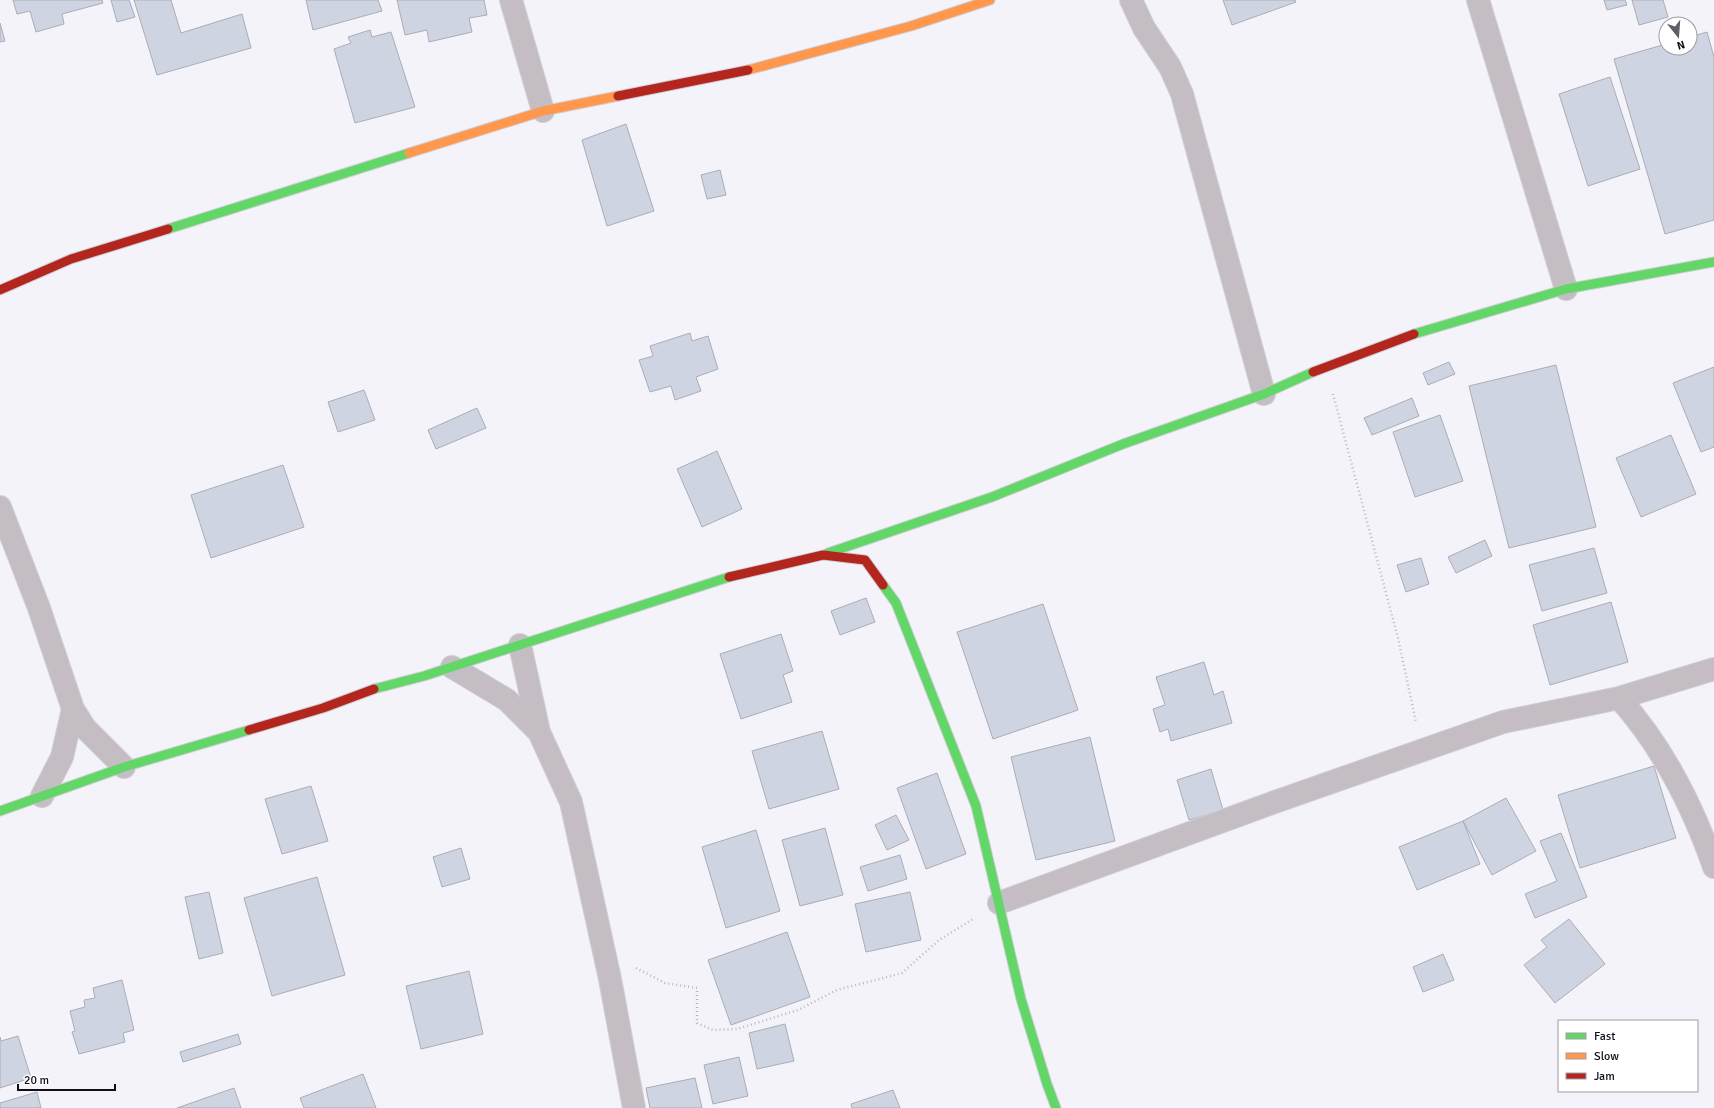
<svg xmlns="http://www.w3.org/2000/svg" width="1714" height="1108" font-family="Signika,sans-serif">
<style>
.building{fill:#cfd4e2;stroke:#abadb5}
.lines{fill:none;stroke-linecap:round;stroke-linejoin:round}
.street-casing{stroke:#d0cfd5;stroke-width:24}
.fast-casing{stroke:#d0cfd5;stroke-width:11}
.slow-casing{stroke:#d0cfd5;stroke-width:11}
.jam-casing{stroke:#d0cfd5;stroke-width:11}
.path{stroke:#bcb8be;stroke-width:2.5;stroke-dasharray:1 3;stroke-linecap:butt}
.street{stroke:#c4bdc4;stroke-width:22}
.fast{stroke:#63d668;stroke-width:9}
.slow{stroke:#ff974d;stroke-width:9}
.jam{stroke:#b3261e;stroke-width:9}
</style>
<rect width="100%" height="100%" fill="#f4f3fa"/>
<path class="building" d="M13,0H102L103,3L62,14L64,24L36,32L30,11L17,14Z
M111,0H129L135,17L117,22Z
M134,0H171L181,33L242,14L251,48L157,75Z
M306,0H378L382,11L313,30Z
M397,0H484L487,15L469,18L472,32L429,42L427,30L405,35Z
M1223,0H1295L1296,2L1232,25Z
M1604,0H1625L1627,5L1607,10Z
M1632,0H1663L1668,17L1639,25Z
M0,23L5,41L0,42Z
M370,30L372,37L391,32L415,107L355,123L334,49L351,43L348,37Z
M1707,32L1714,57V220L1665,234L1614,59L1666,44V48H1690V37Z
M1610,77L1640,169L1588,186L1559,94Z
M626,124L654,211L607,226L582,140Z
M720,170L726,195L707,199L701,175Z
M690,333L692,341L708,336L718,369L696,377L701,391L675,400L671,386L650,392L639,360L653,356L650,346Z
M1449,362L1455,374L1428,385L1423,373Z
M1556,365L1596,527L1509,548L1469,386Z
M1714,367V447L1701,452L1673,383Z
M364,390L375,420L338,432L328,402Z
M1412,398L1419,416L1372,435L1364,418Z
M477,408L486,428L436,449L428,430Z
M1440,415L1463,481L1415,497L1393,432Z
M1671,435L1696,494L1641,517L1616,458Z
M717,451L742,509L702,527L677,469Z
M283,465L304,527L211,558L191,495Z
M1485,540L1492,556L1456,573L1448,557Z
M1594,548L1607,593L1542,611L1529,565Z
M1421,558L1429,584L1406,592L1397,565Z
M866,598L875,622L840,635L831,611Z
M1611,602L1628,662L1550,685L1533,625Z
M1043,604L1078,710L993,739L957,632Z
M781,634L793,671L783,675L792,702L741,719L720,654Z
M1204,662L1214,695L1223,691L1232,723L1171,741L1168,729L1160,732L1153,709L1165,705L1156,677Z
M822,731L839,789L769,809L752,751Z
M1090,737L1115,841L1036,860L1011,757Z
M1654,766L1676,838L1580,868L1558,795Z
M1211,769L1223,810L1189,820L1177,780Z
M937,773L966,854L926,869L897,788Z
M311,786L328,841L282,854L265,799Z
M1506,798L1536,851L1492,875L1463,821Z
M896,815L909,840L887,850L875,825Z
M1463,821L1480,864L1417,890L1399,847Z
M825,828L843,895L800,906L782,840Z
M756,830L780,911L726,928L702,847Z
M1561,833L1587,897L1535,918L1525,894L1557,881L1540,841Z
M461,848L470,879L442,887L433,857Z
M900,855L907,879L868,891L860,867Z
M317,877L345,975L272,996L244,898Z
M209,892L223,953L199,959L185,897Z
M910,892L921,940L866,952L855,904Z
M1569,919L1605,964L1555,1003L1524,965L1547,947L1541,940Z
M787,932L810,997L731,1025L708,960Z
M1443,954L1454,980L1423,992L1413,967Z
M469,971L483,1034L421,1049L406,986Z
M122,980L134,1030L123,1033L125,1042L79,1054L72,1032L75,1031L70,1011L85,1007L84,1000L95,998L93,988Z
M785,1024L794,1061L757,1069L749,1033Z
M238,1034L241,1044L183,1062L180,1052Z
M18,1036L31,1078L0,1088V1037L1,1041Z
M739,1057L748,1096L713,1104L704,1065Z
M363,1074L376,1108H304L300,1098Z
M695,1078L702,1108H650L646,1088Z
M234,1088L241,1108H177Z
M893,1090L900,1108H852L851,1104Z
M37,1092L41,1108H0V1103Z"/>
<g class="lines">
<defs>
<path id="street" d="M511,0L543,111
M1131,0L1144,28L1170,67L1182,94L1264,394
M1478,0L1566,289
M0,507L39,608L73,709L85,728L124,767
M520,645L539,732L571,802L610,979L634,1108
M452,667L507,700L539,732
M1619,698C1663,747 1692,804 1714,867
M42,796L62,757L73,709
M999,903L1272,803L1503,722L1619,698L1714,669"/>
<path id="fast" d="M168,229L409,153
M1414,334L1566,289L1714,262
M828,553L992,497L1123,444L1264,394L1313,372
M883,585L896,603L976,806L1021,999L1047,1084L1056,1108
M374,689L424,676L729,577
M0,811L124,767L249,730"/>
<path id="slow" d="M748,70L911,26L990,0
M409,153L543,111L618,96"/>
<path id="jam" d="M618,96L748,70
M0,290L71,259L168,229
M1313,372L1414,334
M729,577L823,555L865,560L883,585
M249,730L323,708L374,689"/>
</defs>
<use href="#street" class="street-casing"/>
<use href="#fast" class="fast-casing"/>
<use href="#slow" class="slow-casing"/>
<use href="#jam" class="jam-casing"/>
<path class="path" d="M1333,394L1398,638L1416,722
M636,968L665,983L697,988V1023L713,1030L737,1029L798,1010L837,990L902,973L939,940L973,919"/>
<use href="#street" class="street"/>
<use href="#fast" class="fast"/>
<use href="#slow" class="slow"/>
<use href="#jam" class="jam"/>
</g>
<rect x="1558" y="1020" width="140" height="72" fill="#ffffff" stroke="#9f9ea3"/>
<rect x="1566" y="1033" width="20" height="6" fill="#63d668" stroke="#9f9ea3"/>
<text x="1594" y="1040" font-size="12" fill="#100d18">Fast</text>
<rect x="1566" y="1053" width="20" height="6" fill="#ff974d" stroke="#9f9ea3"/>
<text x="1594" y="1060" font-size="12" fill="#100d18">Slow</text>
<rect x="1566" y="1073" width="20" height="6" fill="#b3261e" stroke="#9f9ea3"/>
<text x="1594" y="1080" font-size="12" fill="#100d18">Jam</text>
<g transform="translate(1678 36) rotate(163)"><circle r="19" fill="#ffffff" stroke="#9f9ea3"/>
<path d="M0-3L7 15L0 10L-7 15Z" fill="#605e67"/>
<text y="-6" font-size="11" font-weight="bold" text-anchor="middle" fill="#100d18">N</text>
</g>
<path d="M18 1084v6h97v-6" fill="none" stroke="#100d18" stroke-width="2"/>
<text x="24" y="1084" font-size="12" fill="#100d18" stroke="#ffffff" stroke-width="3" paint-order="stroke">20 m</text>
</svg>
